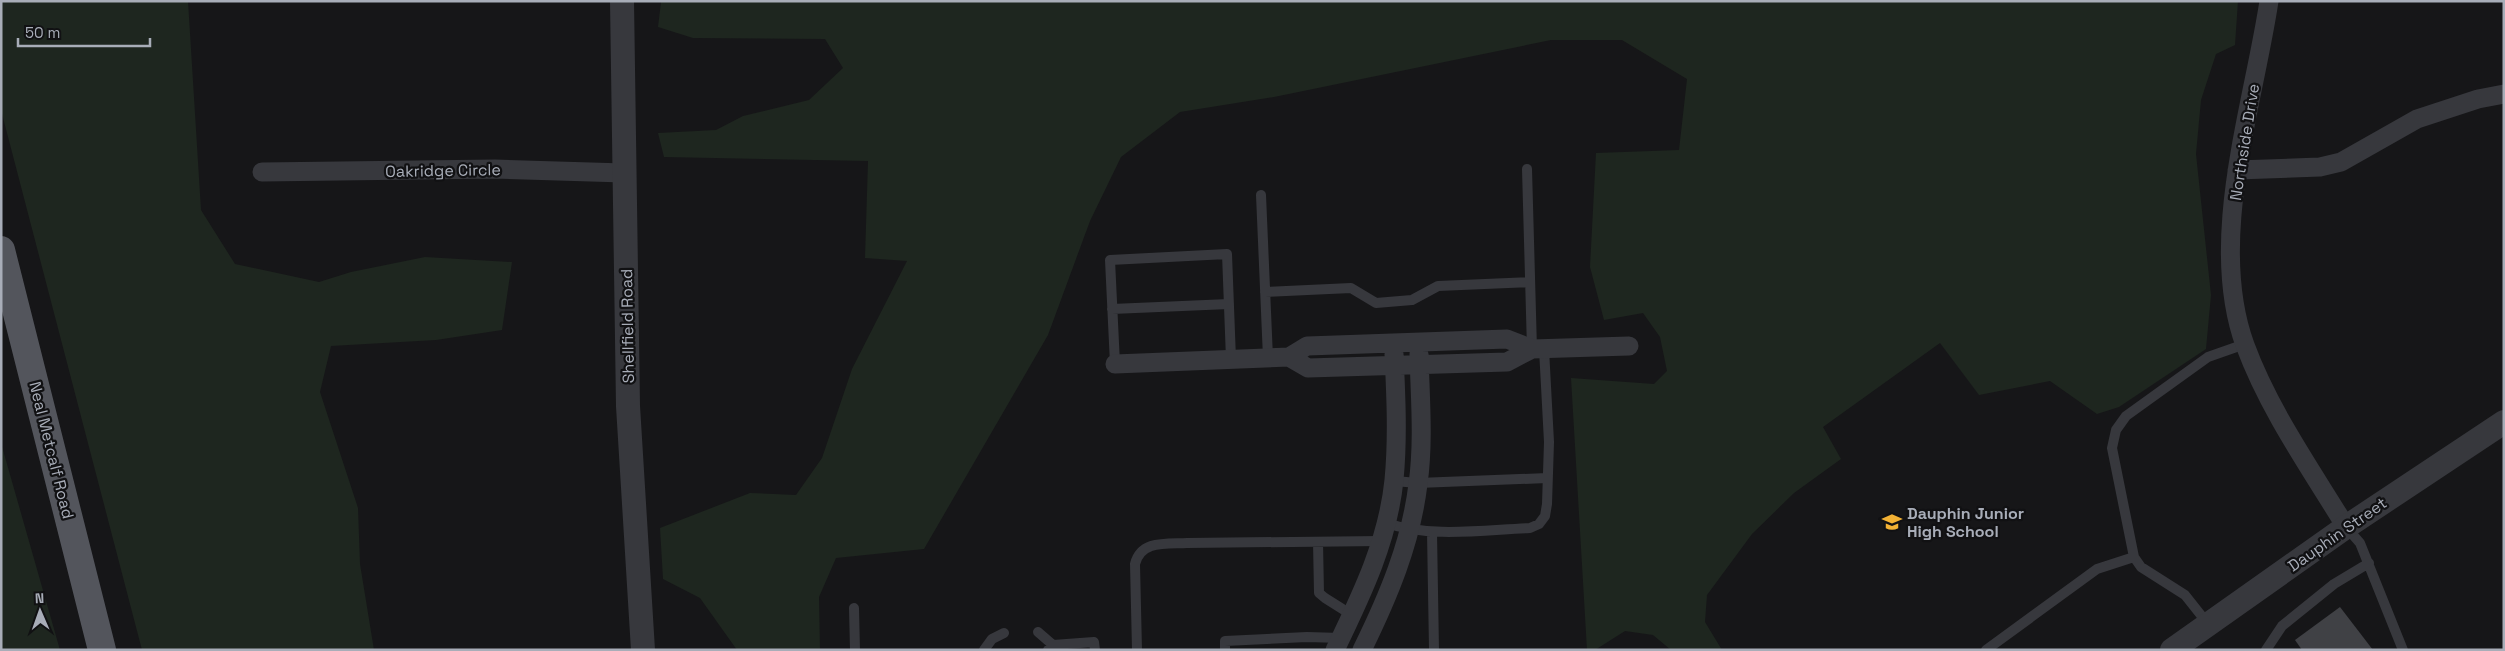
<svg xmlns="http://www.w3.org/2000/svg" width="2505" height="651" font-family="'Space Grotesk',sans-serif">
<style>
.green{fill:#1e261f}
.building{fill:#404145}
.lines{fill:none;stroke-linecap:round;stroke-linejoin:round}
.service{stroke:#37383d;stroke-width:10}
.minor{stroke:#37383d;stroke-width:19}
.tertiary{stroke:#37383d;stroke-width:24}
.primary{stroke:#53555c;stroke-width:28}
.labels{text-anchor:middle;stroke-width:4.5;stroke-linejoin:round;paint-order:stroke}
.street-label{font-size:16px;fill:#a8adb8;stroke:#111113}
.poi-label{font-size:16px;font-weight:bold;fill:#a8adb8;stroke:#111113;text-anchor:start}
</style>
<rect width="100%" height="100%" fill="#161618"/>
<path class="green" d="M1,1H188L201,210L235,264L319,282L351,272L425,257L512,262L502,330L436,340L331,346L320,392L358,508L360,564L374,650H142L1,110Z
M717,1H2238L2235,45L2216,54L2201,100L2196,154L2211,295L2206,349L2119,407L2097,414L2050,381L1979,395L1940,343L1823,427L1841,459L1794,493L1752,534L1707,595L1705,622L1722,650H1671L1653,635L1625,631L1595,650H1587L1571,378L1654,384L1667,371L1660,337L1643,313L1604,320L1590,267L1596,153L1679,150L1687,79L1622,40H1551L1274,97L1180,112L1121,157L1090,221L1048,335L924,549L836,558L819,597L820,650H737L700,598L663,579L660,528L750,493L796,495L822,458L852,369L907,261L865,258L868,161L664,157L658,133L716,130L743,116L809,100L843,68L825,39L693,38L658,27L661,2Z
M1,443L60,650H1Z"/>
<path class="building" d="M2340,607L2373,650H2302L2295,640Z"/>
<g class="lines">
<path class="service" d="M1527,169L1532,349
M1261,195L1268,358
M1265,292L1351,288L1376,303L1412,300L1438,286L1530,282
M1112,309L1229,304
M1115,364L1110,260L1227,254L1231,359
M1394,481L1418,483L1547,478
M1386,523C1431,538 1482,530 1530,528L1539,524L1545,516L1547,504L1549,442L1544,349
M2346,527L2360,543L2403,650
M1432,532L1434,650
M1318,542L1319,593L1325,598L1352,615
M854,608L855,650
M2208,624L2185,595L2141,567L2134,557L2112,448L2116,430L2126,416L2208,357L2245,344
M1038,632L1053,645
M984,650L992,639L1004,633
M1048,650L1053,645L1094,642L1095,650
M1137,650L1135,564C1141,540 1166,544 1187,543L1381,541
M1225,650V641L1307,637L1341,638
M1986,650L2097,569L2134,557
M2266,650L2282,626L2334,584L2369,563"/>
<path class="minor" d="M2269,1C2253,107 2207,241 2245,345C2269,410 2310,468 2346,527
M2237,170L2320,167L2341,162L2417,119L2478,99L2504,94
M262,172L495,169L624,173
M1289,357L1307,346L1507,339L1532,349L1629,346
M1115,364L1289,357L1308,368L1507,362L1532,349
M1335,650C1361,596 1388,541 1394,480C1398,439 1396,396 1394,354
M1362,650C1388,597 1411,543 1418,484C1424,441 1420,397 1419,354"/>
<path class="tertiary" d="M622,1L628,406L643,650
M2172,650L2346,527L2504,422"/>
<path class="primary" d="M1,250L102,650"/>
</g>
<defs>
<symbol id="school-bare" viewBox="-9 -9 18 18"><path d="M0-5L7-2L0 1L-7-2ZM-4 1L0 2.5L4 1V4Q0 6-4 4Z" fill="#f2b134" stroke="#111113" stroke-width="2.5" paint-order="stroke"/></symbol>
</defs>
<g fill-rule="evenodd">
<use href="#school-bare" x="1878" y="508" width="28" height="28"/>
</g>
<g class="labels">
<g class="street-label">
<text transform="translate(2244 142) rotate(-81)" y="6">Northside Drive</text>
<text transform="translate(443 170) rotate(-1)" y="6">Oakridge Circle</text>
<text transform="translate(627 326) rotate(-91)" y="6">Shellfield Road</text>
<text transform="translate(52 450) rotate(76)" y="6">Neal Metcalf Road</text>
<text transform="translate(2337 534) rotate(-35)" y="6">Dauphin Street</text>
</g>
<g class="poi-label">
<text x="1907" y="519">Dauphin Junior<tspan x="1907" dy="18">High School</tspan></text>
</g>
</g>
<rect width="2505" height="651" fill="none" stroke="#a8adb8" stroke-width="5"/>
<g transform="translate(40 611) rotate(358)" stroke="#111113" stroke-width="4" paint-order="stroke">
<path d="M0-4L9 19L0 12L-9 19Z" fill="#a8adb8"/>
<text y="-8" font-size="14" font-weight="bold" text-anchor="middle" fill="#a8adb8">N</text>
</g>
<path d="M18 38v8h132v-8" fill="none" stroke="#a8adb8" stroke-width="2.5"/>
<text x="25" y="38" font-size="15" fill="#a8adb8" stroke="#111113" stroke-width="4" paint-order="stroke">50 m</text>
</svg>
